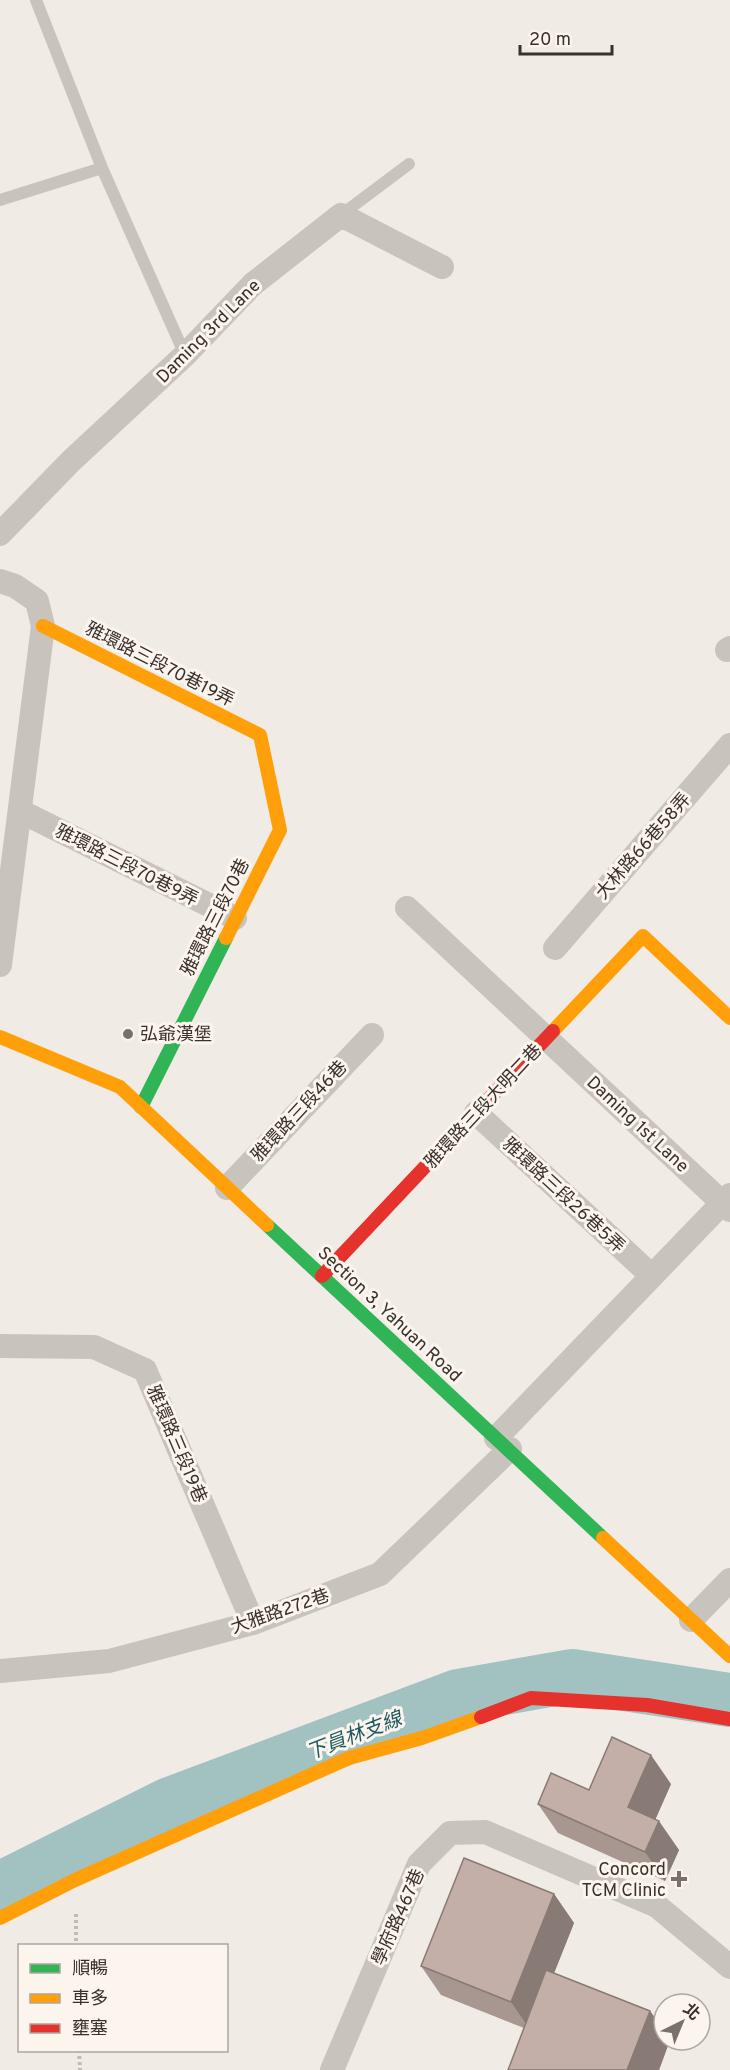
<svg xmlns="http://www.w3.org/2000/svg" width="730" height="2070" font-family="Overpass,'Noto Sans TC',sans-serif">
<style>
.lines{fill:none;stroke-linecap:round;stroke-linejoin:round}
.river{stroke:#a1c2c1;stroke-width:54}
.path{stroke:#c2bbb6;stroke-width:4;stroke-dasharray:3 3;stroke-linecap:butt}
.lane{stroke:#c9c3be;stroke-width:12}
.street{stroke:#c9c3be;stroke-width:24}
.fast{stroke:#30b455;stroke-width:14}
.slow{stroke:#ff9f0a;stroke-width:14}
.jam{stroke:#e5322d;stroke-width:14}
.wall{fill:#a89690}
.shaded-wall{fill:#887a75}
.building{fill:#c3afa7;stroke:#887a75;stroke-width:1.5}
.poi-dot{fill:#7a716c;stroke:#fbf5ee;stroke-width:2}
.labels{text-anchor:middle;stroke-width:6;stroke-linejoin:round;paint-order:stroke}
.street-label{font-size:18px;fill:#3b302b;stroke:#fbf5ee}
.poi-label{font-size:18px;fill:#3b302b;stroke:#fbf5ee;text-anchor:start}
.water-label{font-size:20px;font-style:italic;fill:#1f5a5e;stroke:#fbf5ee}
</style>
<rect width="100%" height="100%" fill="#f0ebe5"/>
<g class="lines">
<path class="river" d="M0,1889L170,1804L458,1696L572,1676L730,1700"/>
<path class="path" d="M76,1914V1946
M79,2050L80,2070"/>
<path class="lane" d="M36,0L102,168L185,355
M0,200L102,168
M341,215L409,164"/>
<path class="street" d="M0,534L71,461L185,355L253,284L341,215L442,267
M0,581L15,586L37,601L43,626L0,965
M727,650L730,648
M20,811L235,918
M407,908L730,1210
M555,948L730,745
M476,1113L652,1276
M227,1188L372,1035
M0,1346L94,1347L145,1370L253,1623
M496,1438L730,1195
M691,1620L730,1580
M0,1671L109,1661L253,1623L380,1574L510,1449
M332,2070L419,1864L450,1833L485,1832L657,1906L730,1967"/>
<path class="fast" d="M141,1107L226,938
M267,1225L603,1538"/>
<path class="slow" d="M43,626L260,735L280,830L226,938
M553,1031L643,936L730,1018
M0,1037L120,1087L267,1225
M603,1538L730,1656
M0,1918L75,1880L349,1758L422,1738L481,1717"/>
<path class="jam" d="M322,1276L553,1031
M481,1717L531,1698L647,1705L730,1719"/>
</g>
<path class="wall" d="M671,1784L655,1820L679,1850L665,1881L558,1833L538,1804L589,1790Z
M554,1894L574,1923L554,1973L650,2011L664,2030V2040H670L659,2070L524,2028L441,1995L421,1966Z"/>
<path class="shaded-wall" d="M651,1755L671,1784L648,1836L628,1807Z
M659,1821L679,1850L665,1881L645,1852Z
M554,1894L574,1923L531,2031L511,2002Z
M650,2011L664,2030V2040H670L659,2070H627Z"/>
<path class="building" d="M612,1737L651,1755L628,1807L659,1821L645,1852L538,1804L551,1773L589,1790Z
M464,1858L554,1894L511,2002L421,1966Z
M546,1970L650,2011L627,2070H508Z"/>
<g class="poi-dot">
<circle cx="128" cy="1034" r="6"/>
<path d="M676 1870h6v6h6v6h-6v6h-6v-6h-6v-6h6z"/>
</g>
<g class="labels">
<g class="street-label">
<text transform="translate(208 331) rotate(-45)" y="6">Daming 3rd Lane</text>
<text transform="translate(160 664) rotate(27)" y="6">雅環路三段70巷19弄</text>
<text transform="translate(643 846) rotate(-49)" y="6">大林路66巷58弄</text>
<text transform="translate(127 865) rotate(27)" y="6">雅環路三段70巷9弄</text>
<text transform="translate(215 917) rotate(-63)" y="6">雅環路三段70巷</text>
<text transform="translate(483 1106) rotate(-47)" y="6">雅環路三段大明二巷</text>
<text transform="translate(299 1111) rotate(-47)" y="6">雅環路三段46巷</text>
<text transform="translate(638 1124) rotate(43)" y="6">Daming 1st Lane</text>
<text transform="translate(564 1195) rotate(43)" y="6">雅環路三段26巷5弄</text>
<text transform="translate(390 1314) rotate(43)" y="6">Section 3, Yahuan Road</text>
<text transform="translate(177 1444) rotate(67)" y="6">雅環路三段19巷</text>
<text transform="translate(280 1611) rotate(-19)" y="6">大雅路272巷</text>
<text transform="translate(398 1917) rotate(-66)" y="6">學府路467巷</text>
</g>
<g class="poi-label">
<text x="140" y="1040">弘爺漢堡</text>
<text x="666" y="1875" text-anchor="end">Concord<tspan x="666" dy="21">TCM Clinic</tspan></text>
</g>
<g class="water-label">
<text transform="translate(354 1735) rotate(-21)" y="7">下員林支線</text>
</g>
</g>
<rect x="18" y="1944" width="210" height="108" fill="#fbf5ee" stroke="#aea6a0" stroke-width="1.5"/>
<rect x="30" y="1964" width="30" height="9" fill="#30b455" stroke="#aea6a0" stroke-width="1.5"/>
<text x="72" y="1974" font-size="18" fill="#3b302b">順暢</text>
<rect x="30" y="1994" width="30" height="9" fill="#ff9f0a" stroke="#aea6a0" stroke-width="1.5"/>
<text x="72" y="2004" font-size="18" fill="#3b302b">車多</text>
<rect x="30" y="2024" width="30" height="9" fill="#e5322d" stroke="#aea6a0" stroke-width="1.5"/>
<text x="72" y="2034" font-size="18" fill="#3b302b">壅塞</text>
<g transform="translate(682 2022) rotate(43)"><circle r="28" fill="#fbf5ee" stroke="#aea6a0" stroke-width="1.5"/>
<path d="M0-4.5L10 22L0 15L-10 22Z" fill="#7a716c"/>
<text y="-9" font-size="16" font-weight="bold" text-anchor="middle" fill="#3b302b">北</text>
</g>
<path d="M520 45v9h92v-9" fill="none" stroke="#3b302b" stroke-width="3"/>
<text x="529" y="45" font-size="18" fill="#3b302b" stroke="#fbf5ee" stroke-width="4.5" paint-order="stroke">20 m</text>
</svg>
